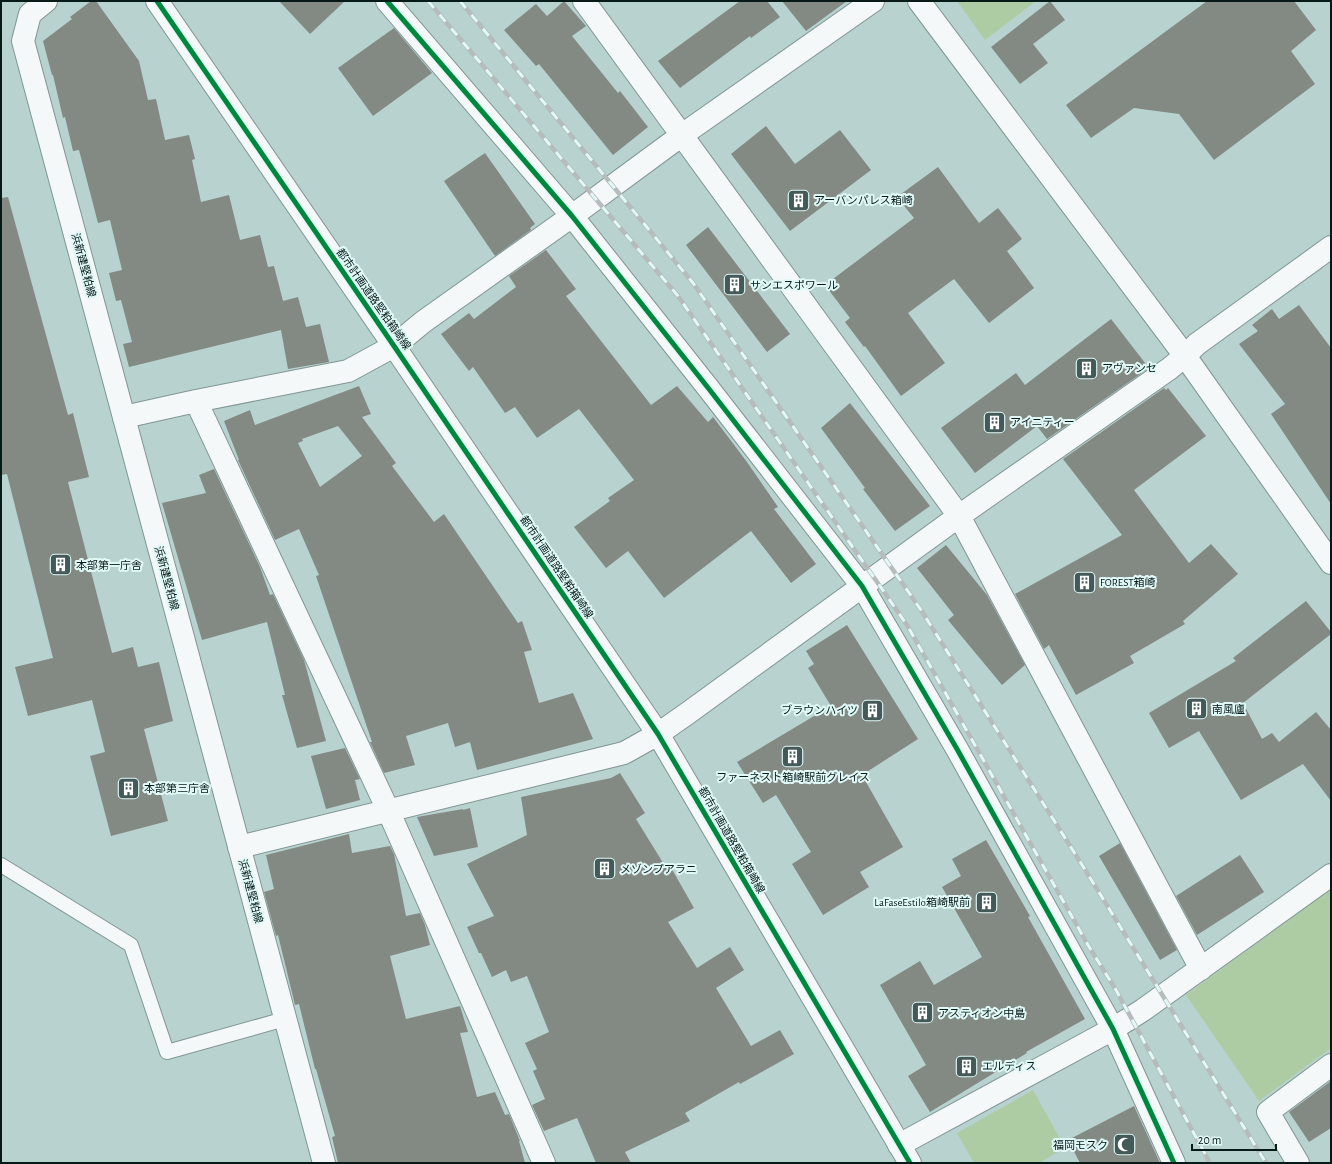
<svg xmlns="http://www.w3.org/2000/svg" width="1332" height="1164" font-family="'Alegreya Sans','Noto Sans JP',sans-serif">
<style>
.green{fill:#aecca4}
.building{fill:#838a84;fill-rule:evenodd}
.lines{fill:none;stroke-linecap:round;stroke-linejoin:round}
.service-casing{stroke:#819694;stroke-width:16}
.minor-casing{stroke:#819694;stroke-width:24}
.tertiary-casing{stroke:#819694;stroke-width:24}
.secondary-casing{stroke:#819694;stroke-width:24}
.service{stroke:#f4f8f8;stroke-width:14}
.minor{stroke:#f4f8f8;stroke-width:22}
.tertiary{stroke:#f4f8f8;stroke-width:22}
.secondary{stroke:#f4f8f8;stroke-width:22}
.rail-casing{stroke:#b5bcbb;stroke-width:4.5}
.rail{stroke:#e0f8f6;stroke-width:3;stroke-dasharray:9;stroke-linecap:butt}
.cycleway-casing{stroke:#e0f8f6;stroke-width:8}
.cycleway{stroke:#00873e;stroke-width:5}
.labels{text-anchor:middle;stroke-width:4;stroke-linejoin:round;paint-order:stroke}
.poi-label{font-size:11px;fill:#061a18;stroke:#e0f8f6;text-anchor:start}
.street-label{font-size:11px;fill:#061a18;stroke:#e0f8f6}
</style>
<rect width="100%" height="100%" fill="#b7d2cf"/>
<path class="green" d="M957,1H1036L985,40Z
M1331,889V1048L1259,1101L1186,995Z
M1033,1090L1065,1148L1039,1163H974L957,1133Z"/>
<path class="building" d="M91,1H96L139,61L148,100L156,99L165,140L189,135L195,159L192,160L201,202L229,195L240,240L260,235L268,267L274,266L283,301L298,297L306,327L320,324L329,362L288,369L281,330L129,367L123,344L132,342L121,300L116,301L109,273L122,270L110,220L98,223L79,150L73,151L65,117L63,118L53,75H52L43,41L72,19L70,17Z
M279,1H345L310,34Z
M564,1L586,26L572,36L618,93L620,91L648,127L613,155L539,64L536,66L504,30L536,4L547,16Z
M740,1H767L780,17L751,38L750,36L680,88L658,61Z
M782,1H847L806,31Z
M1050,1L1065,20L1033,44L1048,63L1020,84L991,47Z
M1207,1H1294L1316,30L1291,51L1315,84L1214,160L1179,114L1134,108L1091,138L1066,105Z
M394,28L432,73L373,116L338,68Z
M766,126L795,164L840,130L871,170L790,231L731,154Z
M485,153L535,224L530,228L531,230L495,256L444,181Z
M938,167L979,223L998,208L1022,239L1007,251L1034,288L989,323L954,279L908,313L945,363L901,396L865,346L864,347L845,322L850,318L825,285L914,218L897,197Z
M8,197L68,415L73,413L89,477L68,482L112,653L133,647L138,667L159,662L173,721L144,729L168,821L111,836L90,756L105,752L92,700L28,716L15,667L53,658L7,474L1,475V198Z
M708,227L790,334L767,352L686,245Z
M546,250L576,289L566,296L651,405L677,386L708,422L713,417L747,462L778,507L774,509L816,564L791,583L751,531L664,598L628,551L606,568L574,527L610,501L608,498L634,480L579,409L537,438L515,407L505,413L473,367L469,371L441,334L469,313L474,319L516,287L509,276Z
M1299,305L1331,348V504L1271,414L1285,404L1239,344L1258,331L1252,325L1272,309L1279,319Z
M1111,319L1149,368L1047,439L1037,426L975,473L941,428L1016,373L1025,385Z
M359,386L371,414L362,417L396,463L392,466L434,522L444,514L518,623L522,621L532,650L524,652L539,703L573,693L593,739L477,770L470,742L455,747L448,723L406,736L415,765L384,773L370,742H372L316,576L319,575L299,529L275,540L238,460H239L224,421L250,410L255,425ZM338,426L362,456L320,487L298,443L303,441L302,439Z
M1164,388L1166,390L1168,388L1206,436L1134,490L1189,563L1211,544L1238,574L1183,621L1185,624L1130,656L1134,663L1076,695L1049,645L1044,649L1015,594L1122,535L1063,459Z
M850,403L930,506L895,531L863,489L865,488L821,428Z
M214,469L260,567L270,595L273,594L304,660L326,741L297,748L282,695H285L267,622L202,640L162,503L206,493L199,475Z
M946,545L987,595L1025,665L1002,685L948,620L954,615L917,568Z
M1306,601L1331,632V634L1243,703L1262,739L1272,733L1279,742L1316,712L1331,730V801L1303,764L1241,800L1199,731L1169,748L1149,713L1236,661L1233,658Z
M847,625L918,739L862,775L903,847L860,872L869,887L823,915L792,864L811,852L776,795L763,803L737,762L831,706L808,668L814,664L806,651Z
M345,748L360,779L355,780L360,800L326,809L311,756Z
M620,773L645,813L636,819L665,866L669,864L694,908L668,922L697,968L730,947L744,970L716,988L751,1046L780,1030L794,1054L740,1084L739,1082L685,1113L690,1121L625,1152L631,1163H596L577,1118L544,1131L532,1105L545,1099L533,1071L537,1069L525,1043L549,1032L527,976L511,982L506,970L492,977L481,953H479L467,927L494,916L467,864L527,835L521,797L611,778Z
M470,808L478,847L434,856L417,817L463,809V810Z
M349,834L352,853L390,846L394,854L406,916L420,913L425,925L430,945L390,956L406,1019L460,1006L468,1032L460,1033L477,1097L495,1092L505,1115L509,1114L520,1141H519L525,1163H338L332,1137L335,1136L316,1069H315L299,1004L295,1005L278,935L276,936L264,892L274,889L266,855Z
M986,840L1030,916L1028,917L1085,1019L1026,1052L1027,1053L930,1112L908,1076L926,1065L880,985L920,961L934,985L982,957L942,887L961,876L952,859Z
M1120,843L1177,950L1160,960L1099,856Z
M1240,855L1264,892L1197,935L1176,896Z
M1331,1081V1128L1309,1142L1289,1112Z
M1134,1106L1160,1163H1080L1068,1140Z"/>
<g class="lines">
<defs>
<path id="service" d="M1,865L131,945L167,1052L285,1019"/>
<path id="minor" d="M387,1L572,216L709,389L862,586L957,749L1113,1029L1174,1163
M584,1L959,516L1201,969
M196,401L388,810L544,1163
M124,417L196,401L348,371L394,346L423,322L572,216L682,135L873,1
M239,847L624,753L658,734L688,713L959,516L1169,369L1185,356L1197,344L1331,247
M899,1145L1113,1029L1143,1010L1331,875
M1298,1163L1268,1112L1331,1065"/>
<path id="tertiary" d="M157,1L394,346L658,734L910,1163
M919,1L1185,356L1331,563"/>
<path id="secondary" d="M46,1L30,14L23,41L324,1163"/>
</defs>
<use href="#service" class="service-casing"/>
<use href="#minor" class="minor-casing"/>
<use href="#tertiary" class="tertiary-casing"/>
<use href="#secondary" class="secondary-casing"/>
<use href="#service" class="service"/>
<use href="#minor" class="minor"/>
<use href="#tertiary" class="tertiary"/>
<use href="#secondary" class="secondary"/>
<defs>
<path id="rail" d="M428,1L678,296L907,625L1088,945L1116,990L1210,1163
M460,1L693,283L921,610L1084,868L1266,1163"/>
</defs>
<use href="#rail" class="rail-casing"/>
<use href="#rail" class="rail"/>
<defs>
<path id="cycleway" d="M157,1L394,346L658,734L910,1163
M387,1L572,216L709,389L862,586L957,749L1113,1029L1174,1163"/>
</defs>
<use href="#cycleway" class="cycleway-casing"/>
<use href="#cycleway" class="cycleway"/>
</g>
<defs>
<symbol id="building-square" viewBox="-11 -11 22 22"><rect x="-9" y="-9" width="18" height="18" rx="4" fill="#445a58" stroke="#e0f8f6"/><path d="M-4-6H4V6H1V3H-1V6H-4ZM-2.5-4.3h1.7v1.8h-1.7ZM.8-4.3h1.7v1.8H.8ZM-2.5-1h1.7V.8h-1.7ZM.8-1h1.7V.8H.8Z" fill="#fff"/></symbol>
<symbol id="mosque-square" viewBox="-11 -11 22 22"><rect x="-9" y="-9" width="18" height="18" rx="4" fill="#445a58" stroke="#e0f8f6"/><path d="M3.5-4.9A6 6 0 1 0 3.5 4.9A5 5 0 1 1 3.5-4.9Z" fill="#fff"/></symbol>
</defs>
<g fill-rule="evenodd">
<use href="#building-square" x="786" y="188" width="25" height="25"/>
<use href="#building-square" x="722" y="272" width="25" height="25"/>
<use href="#building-square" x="1074" y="356" width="25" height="25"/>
<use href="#building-square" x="982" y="410" width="25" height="25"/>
<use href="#building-square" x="48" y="552" width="25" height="25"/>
<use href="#building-square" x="1072" y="570" width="25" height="25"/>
<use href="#building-square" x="1184" y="696" width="25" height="25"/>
<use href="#building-square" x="860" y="698" width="25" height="25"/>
<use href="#building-square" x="780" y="744" width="25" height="25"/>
<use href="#building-square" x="116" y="776" width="25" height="25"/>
<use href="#building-square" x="592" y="856" width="25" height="25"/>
<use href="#building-square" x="974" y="890" width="25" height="25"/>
<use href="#building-square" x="910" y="1000" width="25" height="25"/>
<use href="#building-square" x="954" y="1054" width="25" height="25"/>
<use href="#mosque-square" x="1112" y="1132" width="25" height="25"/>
</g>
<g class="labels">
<g class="poi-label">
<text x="814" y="204">アーバンパレス箱崎</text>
<text x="750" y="289">サンエスポワール</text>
<text x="1102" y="372">アヴァンセ</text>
<text x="1010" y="426">アイニティー</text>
<text x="76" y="569">本部第一庁舎</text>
<text x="1100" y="586">FOREST箱崎</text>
<text x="1212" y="713">南風廬</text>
<text x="858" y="714" text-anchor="end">ブラウンハイツ</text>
<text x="793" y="781" text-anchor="middle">ファーネスト箱崎駅前グレイス</text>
<text x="144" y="792">本部第三庁舎</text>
<text x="620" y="873">メゾンプアラニ</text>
<text x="970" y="906" text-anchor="end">LaFaseEstilo箱崎駅前</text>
<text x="938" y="1017">アスティオン中島</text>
<text x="982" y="1070">エルディス</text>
<text x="1108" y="1149" text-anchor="end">福岡モスク</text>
</g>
<g class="street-label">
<text transform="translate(84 265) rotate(75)" y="4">浜新建堅粕線</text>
<text transform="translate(374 299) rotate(55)" y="4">都市計画道路堅粕箱崎線</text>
<text transform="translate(557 567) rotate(56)" y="4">都市計画道路堅粕箱崎線</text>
<text transform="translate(167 578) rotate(75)" y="4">浜新建堅粕線</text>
<text transform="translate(732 840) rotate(60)" y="4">都市計画道路堅粕箱崎線</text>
<text transform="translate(251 891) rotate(75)" y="4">浜新建堅粕線</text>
</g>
</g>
<rect width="1332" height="1164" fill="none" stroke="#061a18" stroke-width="4"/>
<path d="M1192 1144v6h84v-6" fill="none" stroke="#061a18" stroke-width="2"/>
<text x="1198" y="1144" font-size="12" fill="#061a18" stroke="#e0f8f6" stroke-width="3" paint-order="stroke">20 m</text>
</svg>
